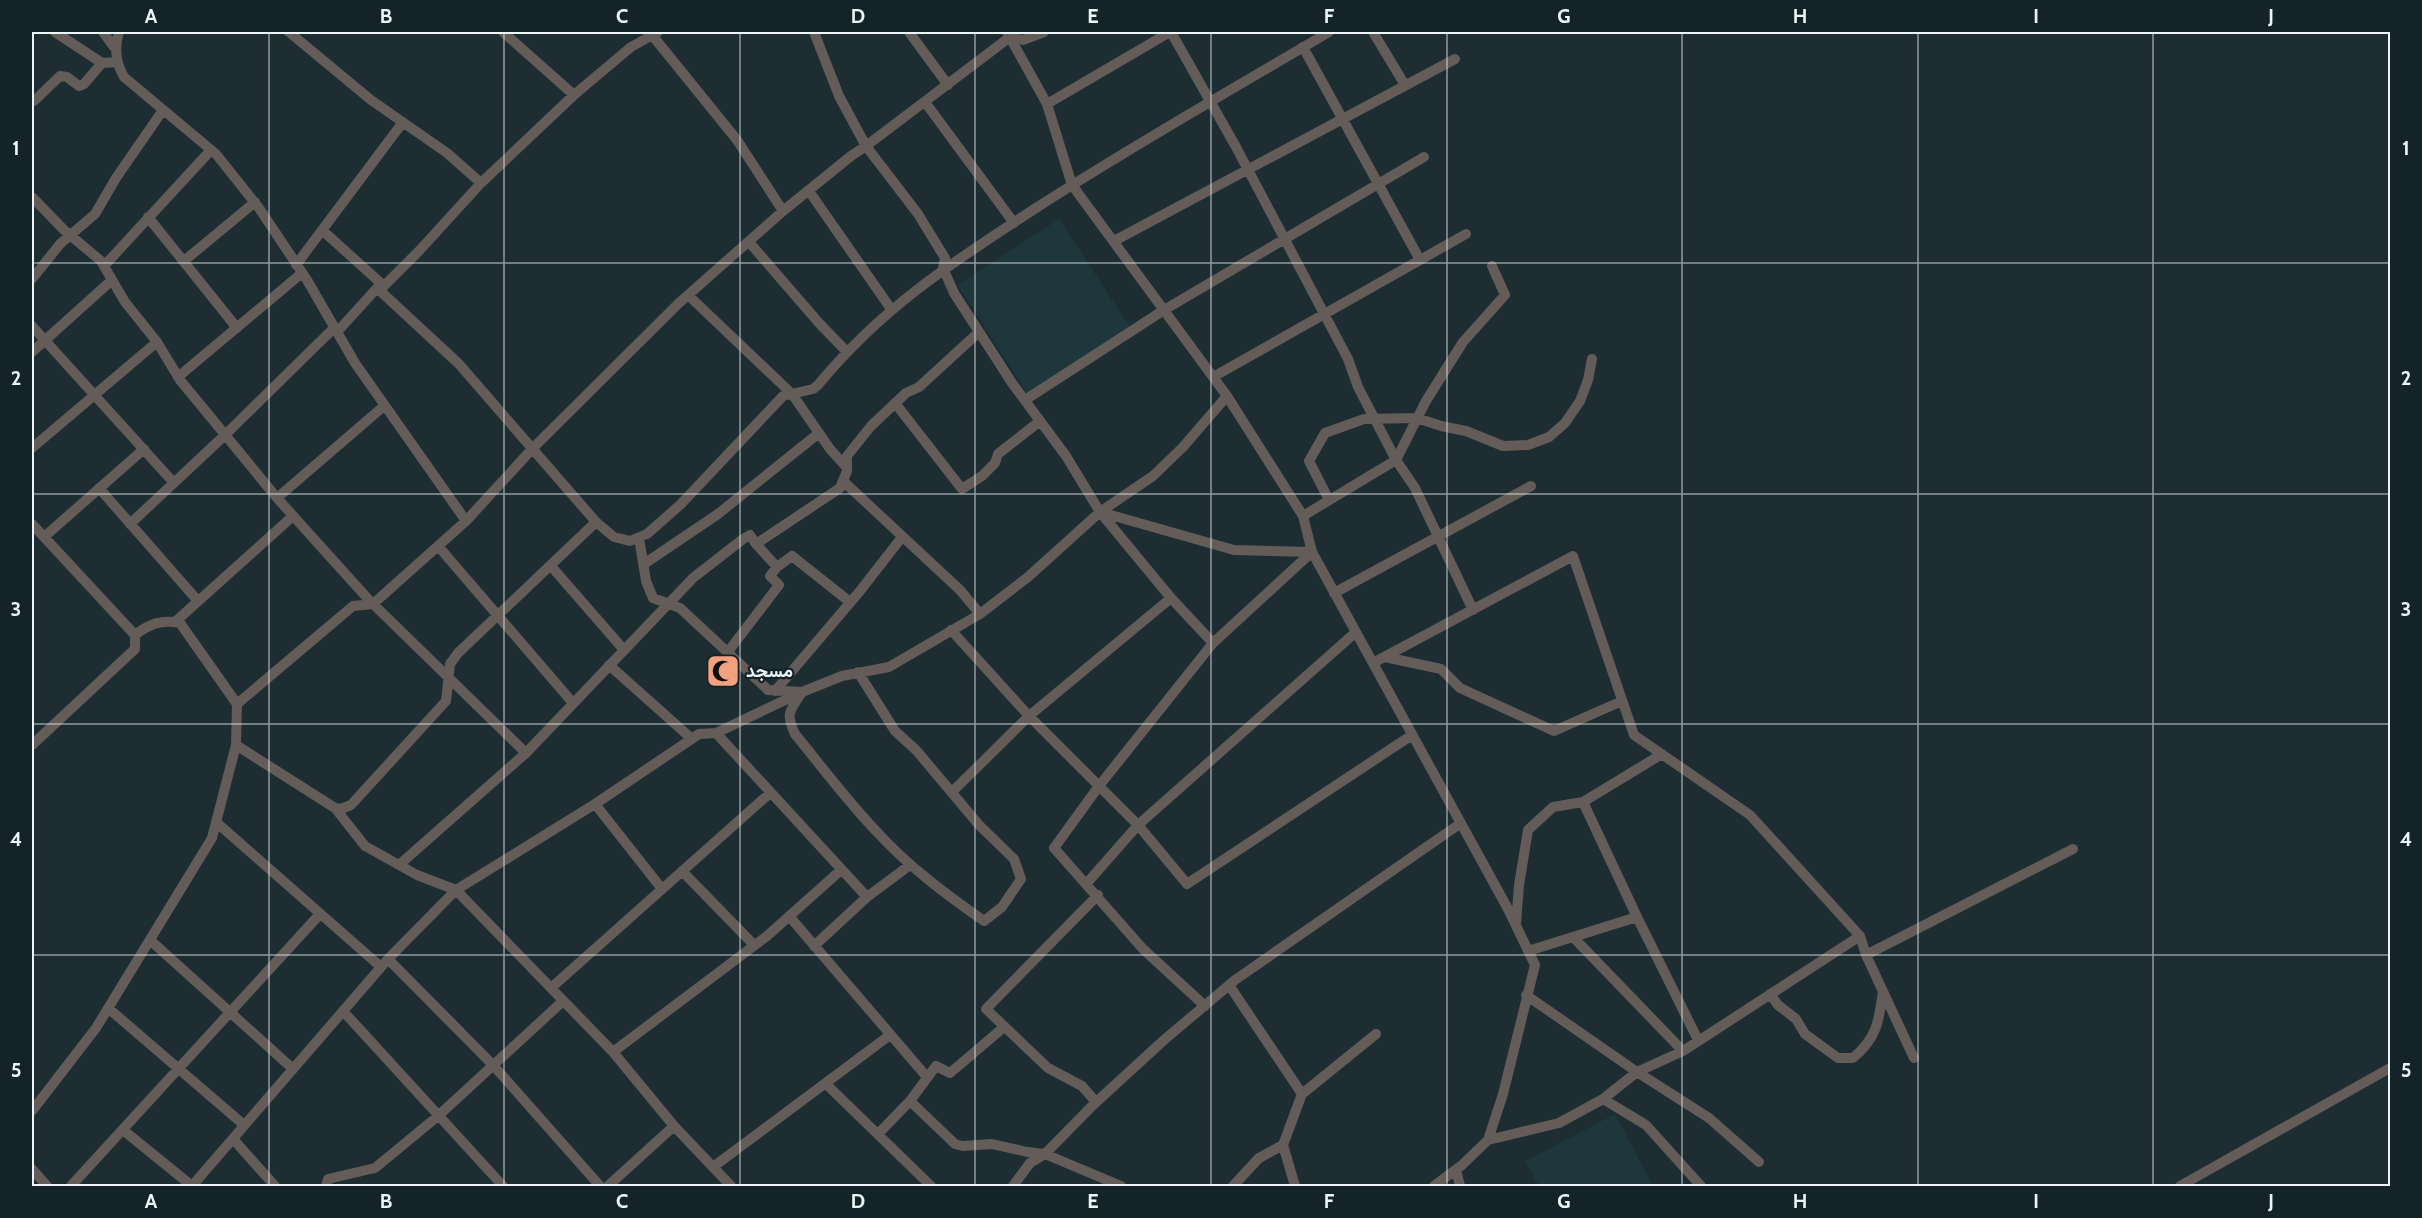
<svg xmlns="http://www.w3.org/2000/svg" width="2422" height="1218" font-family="Cabin,Vazirmatn,sans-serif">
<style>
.built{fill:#1e373c}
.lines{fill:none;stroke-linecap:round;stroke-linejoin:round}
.street{stroke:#635c59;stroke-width:10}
.grid{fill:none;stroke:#ecf6f8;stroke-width:1.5;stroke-opacity:0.55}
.labels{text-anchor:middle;stroke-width:4.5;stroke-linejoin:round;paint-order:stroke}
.poi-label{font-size:18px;font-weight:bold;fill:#ecf6f8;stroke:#132327;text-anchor:start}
.neatline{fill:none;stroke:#ecf6f8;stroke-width:2}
.grid-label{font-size:20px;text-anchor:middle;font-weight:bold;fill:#ecf6f8}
</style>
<rect width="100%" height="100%" fill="#1d2d31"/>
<path class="built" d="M1059,219L1130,327L1028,395L958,285Z
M1615,1114L1653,1186H1539L1525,1161Z"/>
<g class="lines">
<path class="street" d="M55,32L102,63
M103,32L114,47
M119,32C114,48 115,62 124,77L216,154L259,208L307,280L355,363L466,521
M289,32L371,100L447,153L481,183
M503,32L574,95
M909,32L948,85
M1044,32L1023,40L1010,37L866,146L918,214L945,258L943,268L954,293L1012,383L1066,456L1100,512L1171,598L1213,643
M1171,32L1236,147L1348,359L1358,387L1396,460L1415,488L1473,610
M1373,32L1405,85
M652,35L737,140L783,211
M1303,47L1420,260
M32,99L34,101L60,76L67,77L79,86L84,84L102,63L117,62
M925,102L1014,223
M1047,104L1170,32
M809,191L891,309
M32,197L64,230L101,261L125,302L157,342L180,380L277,498L369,600L526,753
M148,217L237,328
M322,230L384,286
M1114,241L1455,59
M749,242L819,323L846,351
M184,261L255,202
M296,265L403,122
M104,266L211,150
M32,279L60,244L95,214L116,178L163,110
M377,288L459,364L596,522L614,537L630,541L647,534L681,504L783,396L813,389L818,385C882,307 953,262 1036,208C1132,146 1231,90 1329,32
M688,295L792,394L819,433
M32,326L174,483
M337,332L377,288L384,286L419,251L481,183L574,95L631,47L658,32
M32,352L112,280
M178,377L302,273
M1213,377L1466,234
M1025,400L1164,310L1424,157
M895,403L962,489L982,476L995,463L998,454L1040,421
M32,448L157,342
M843,481L960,590L980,614
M99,488L198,601
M277,498L384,406
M1329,500L1309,461L1325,433L1364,419L1417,418L1441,426L1466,431L1503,446L1528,445L1549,437L1565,423L1580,401L1588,380L1592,359
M1100,512L1234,550L1312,552L1303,516L1227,396
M1303,516L1396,460L1426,401L1463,342L1505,295L1492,266
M32,524L135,635C149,624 162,619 180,623L237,704
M130,524L225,435L334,328
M44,537L144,449
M639,538L646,581L653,598L680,608L768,690L802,692C790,711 785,713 795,734C822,767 848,802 878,833C909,867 947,895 984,921L1002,907L1021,879L1014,859L979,825L916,750L895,731L858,672
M438,546L573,703
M644,564L718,514L819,433L830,449L847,468
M551,566L624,650
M777,567L792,556L850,602
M1334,593L1531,486
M175,622L293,516
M951,630L1029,716L1138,825L1187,884L1412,735
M727,653L779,585L770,576L777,567L756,544
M1385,657L1441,669L1460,688L1554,731L1622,701
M1373,663L1573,556L1634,735L1750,815L1860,936
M609,665L692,739
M775,691L860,591L902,537
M716,733L867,897
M32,745L135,649V635
M236,745L335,808L341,809L351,805L446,701L450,664L458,653L596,522
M952,792L1029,716L1171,598
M1583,802L1662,754
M595,804L662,889
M335,808L365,846L417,875L456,890L613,1052L674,1126L731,1186
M216,822L381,967
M399,865L526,753L693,578L743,539L750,535L756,544L840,488L847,471V456L871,426L906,393L919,387L979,332
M682,871L754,945
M1087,883L1138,825L1356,632
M789,916L926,1076
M1516,923L1519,885L1528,830L1553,807L1583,802L1637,917L1698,1040
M150,940L293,1069
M814,946L867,897L910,865
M1528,951L1637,917L1573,937L1683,1051
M1866,955L1914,1058
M388,959L493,1065L600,1186
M1229,985L1302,1094
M551,988L770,793
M1770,994L1778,1005L1796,1019L1805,1034L1838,1058H1853C1877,1038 1879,1021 1883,991
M1526,995L1637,1072L1683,1051L1860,936L1866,955L2073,849
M1205,1006L1143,949L1054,848L1099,786L1213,643L1312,552L1508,909L1535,965L1503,1094L1488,1140
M108,1008L244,1125
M343,1011L503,1186
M613,1052L767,936L841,870
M826,1084L931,1186
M1603,1099L1646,1125L1701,1186
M910,1101L955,1144L963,1146L992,1144L1027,1152L1045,1154L1121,1186
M1096,1102L1082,1086L1048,1068L986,1009L1098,895
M32,1111L96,1028L212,838L236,745L237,704L353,606L373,604L466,521L533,448L679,303L783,211L851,156L866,146L839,96L814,32
M123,1130L192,1186
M878,1134L910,1101L936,1066L950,1073L1004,1027
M233,1139L275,1186
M713,1167L890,1035
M32,1169L47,1186
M1456,1170L1460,1186
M71,1186L320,914
M192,1186L388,959L456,890L595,804L699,734L716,733L802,692L842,676L889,667L980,614L1028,577L1100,512L1153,476L1183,447L1227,396L1072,185L1047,104L1007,32
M326,1186L328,1179L375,1168L438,1116L563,1001
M608,1186L674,1126
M1013,1186L1030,1163L1045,1154L1093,1105L1164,1040L1235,980L1461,823
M1233,1186L1259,1158L1283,1145
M1295,1186L1283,1145L1302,1094L1376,1034
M1434,1186L1462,1165L1488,1140L1559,1123L1603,1099L1637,1072L1709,1118L1759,1162
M2180,1186L2390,1068"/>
</g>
<path class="grid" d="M269,32V1186M504,32V1186M740,32V1186M975,32V1186M1211,32V1186M1447,32V1186M1682,32V1186M1918,32V1186M2153,32V1186M32,263H2390M32,494H2390M32,724H2390M32,955H2390"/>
<defs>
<symbol id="mosque-square" viewBox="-11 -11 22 22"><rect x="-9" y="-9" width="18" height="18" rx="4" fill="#f1a17d" stroke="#132327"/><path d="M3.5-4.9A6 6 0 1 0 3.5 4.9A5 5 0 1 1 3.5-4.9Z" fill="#111"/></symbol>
</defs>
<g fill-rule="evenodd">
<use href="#mosque-square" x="704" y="652" width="38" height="38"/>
</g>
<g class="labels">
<g class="poi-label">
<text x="746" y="677">مسجد</text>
</g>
</g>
<rect width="2422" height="1218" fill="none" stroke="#132327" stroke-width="66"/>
<rect x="33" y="33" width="2356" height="1152" class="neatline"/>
<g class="grid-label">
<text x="151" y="23">A</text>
<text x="386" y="23">B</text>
<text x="622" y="23">C</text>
<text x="858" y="23">D</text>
<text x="1093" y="23">E</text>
<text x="1329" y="23">F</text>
<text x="1564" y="23">G</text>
<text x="1800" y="23">H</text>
<text x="2036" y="23">I</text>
<text x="2271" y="23">J</text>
<text x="16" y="155">1</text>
<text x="2406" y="155">1</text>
<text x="16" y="385">2</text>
<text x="2406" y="385">2</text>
<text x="16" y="616">3</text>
<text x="2406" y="616">3</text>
<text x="16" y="846">4</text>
<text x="2406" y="846">4</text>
<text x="16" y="1077">5</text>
<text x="2406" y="1077">5</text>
<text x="151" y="1208">A</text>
<text x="386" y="1208">B</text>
<text x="622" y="1208">C</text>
<text x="858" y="1208">D</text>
<text x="1093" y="1208">E</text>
<text x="1329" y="1208">F</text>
<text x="1564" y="1208">G</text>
<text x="1800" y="1208">H</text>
<text x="2036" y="1208">I</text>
<text x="2271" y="1208">J</text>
</g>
</svg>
